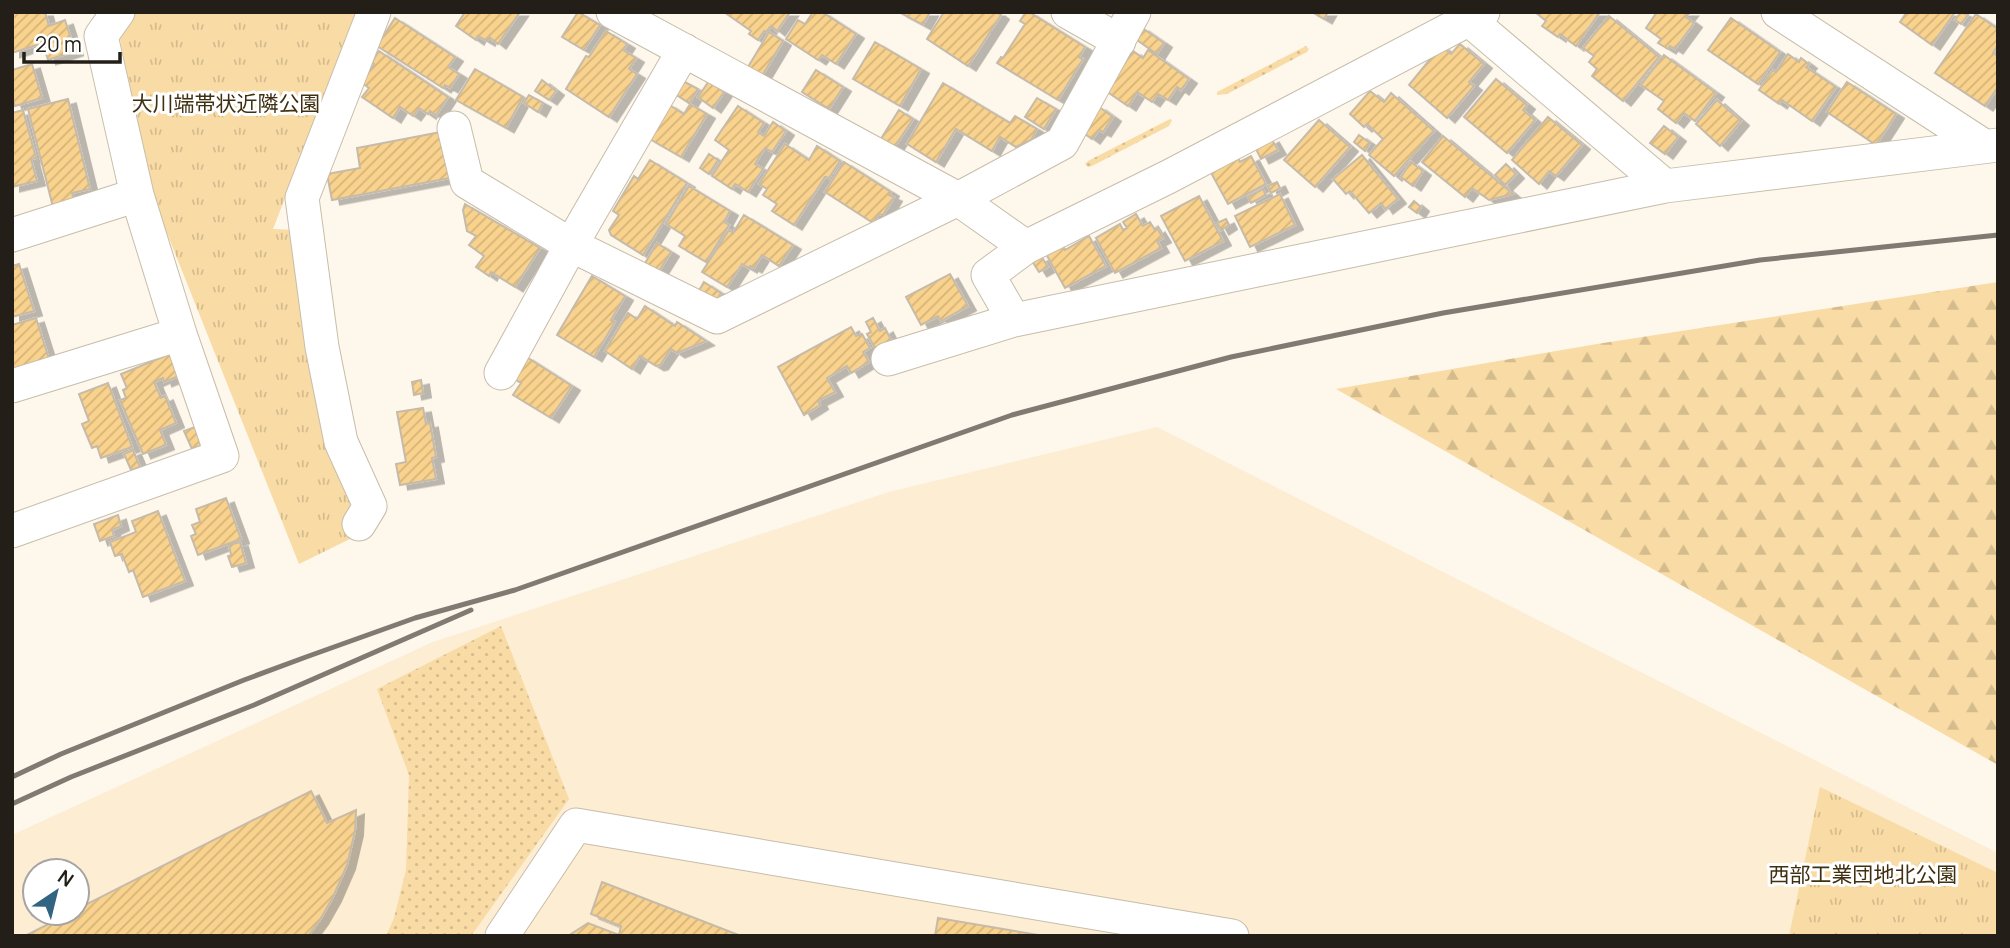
<svg xmlns="http://www.w3.org/2000/svg" width="2010" height="948" font-family="Manrope,'Noto Sans JP',sans-serif">
<style>
.built{fill:#fcedd3;fill-rule:evenodd}
.grass{fill:url(#grass-dots)}
.forest{fill:url(#forest-firs)}
.park{fill:url(#park-tufts)}
.building{fill:url(#building-hatch);stroke:#c6bba9;stroke-width:2;filter:url(#shadow)}
.lines{fill:none;stroke-linecap:round;stroke-linejoin:round}
.minor-casing{stroke:#c7bdaa;stroke-width:35}
.minor{stroke:#fff;stroke-width:33}
.rail{stroke:#807a72;stroke-width:5}
.labels{text-anchor:middle;stroke-width:6;stroke-linejoin:round;paint-order:stroke}
.park-label{font-size:21px;fill:#403012;stroke:#fff}
</style>
<defs>
<pattern id="grass-dots" width="8" height="8" patternUnits="userSpaceOnUse" patternTransform="scale(1.75)"><rect width="8" height="8" fill="#f9dba5"/><path d="M2 2h.1M6 6h.1" fill="none" stroke="#d5bc8d" stroke-width="1.8" stroke-linecap="round"/></pattern>
<pattern id="forest-firs" width="22" height="20" patternUnits="userSpaceOnUse" patternTransform="scale(1.75)"><rect width="22" height="20" fill="#f9dba5"/><path d="M5 1l3.5 6h-7zM16 11l3.5 6h-7z" fill="#d5bc8d"/></pattern>
<pattern id="park-tufts" width="24" height="20" patternUnits="userSpaceOnUse" patternTransform="scale(1.75)"><rect width="24" height="20" fill="#f9dba5"/><path d="M3 7l-1-3M5 7V3M7 7l1-3M15 17l-1-3M17 17v-4M19 17l1-3" fill="none" stroke="#d5bc8d"/></pattern>
<pattern id="building-hatch" width="6" height="6" patternUnits="userSpaceOnUse" patternTransform="scale(1.75)"><rect width="6" height="6" fill="#f9d28d"/><path d="M-1 1l2-2M0 6l6-6M5 7l2-2" fill="none" stroke="#d5b479"/></pattern>
<filter id="shadow"><feDropShadow dx="8" dy="4.5" stdDeviation="0" flood-color="#0004"/></filter>
</defs>
<rect width="100%" height="100%" fill="#fef7ec"/>
<path class="built" d="M1157,427L1998,853V936H12V835L433,642L889,492ZM35,871H77V913H35Z"/>
<path class="grass" d="M1306,46L1309,49L1307,52L1227,94L1217,95V92Z
M1170,119L1172,120L1169,126L1092,166L1088,167L1085,164L1088,161Z
M501,626L569,799L471,936H386L394,918L406,870L409,775L377,689Z"/>
<path class="forest" d="M1998,282V765L1336,389L1597,344Z"/>
<path class="park" d="M133,12H357L273,229L298,230L361,507L354,537L299,564L153,198L118,30Z
M1820,787L1998,873V936H1789Z"/>
<path class="building" d="M12,12H45L49,26L65,20L75,51L48,60L43,43L12,53Z
M465,12H520L498,44L489,37L487,41L478,36L476,40L456,26Z
M578,12L600,25L584,50L562,37Z
M724,12H790L777,31L771,26L766,32L764,31L758,40L749,34L751,31Z
M813,12H822L856,34L836,64L822,55L818,60L786,39L798,20L805,24Z
M899,12H930L923,25Z
M944,12H997L1001,15L968,66L927,39Z
M1026,12H1029L1085,47L1079,57L1083,59L1058,100L997,63L1001,57L1003,58L1025,24L1020,21Z
M1312,12H1328L1324,19Z
M1535,12H1600L1576,46L1560,34L1558,37L1542,26L1546,21Z
M1657,12H1690L1686,17L1694,23L1675,49L1670,46L1668,49L1658,43L1661,39L1646,28Z
M1907,12H1955L1932,45L1900,22Z
M1961,12L1968,15L1961,24L1955,20Z
M1976,14L1998,29V45L1993,53L1998,56V87L1985,106L1935,73Z
M1609,16L1659,57L1623,101L1592,76L1597,69L1589,62L1594,56L1583,48Z
M395,18L455,57L448,67L459,74L450,88L445,85L443,88L377,46Z
M1731,18L1780,52L1758,84L1708,50Z
M1141,27L1164,43L1157,54L1134,38Z
M606,31L627,44L623,50L636,58L629,69L637,74L609,117L566,89L586,56L589,57Z
M769,32L783,41L762,76L748,67Z
M875,42L921,69L900,106L853,79Z
M1460,44L1484,64L1469,82L1474,86L1447,118L1409,85L1441,46L1451,54Z
M1148,50L1189,79L1181,90L1177,87L1168,100L1158,94L1152,102L1137,92L1128,106L1106,91L1133,51L1143,58Z
M379,51L448,97L436,115L430,111L428,114L419,108L413,116L400,107L393,118L362,97L369,88L362,83L374,64L372,62Z
M1788,54L1799,62L1801,58L1809,64L1806,67L1836,87L1812,121L1782,100L1779,104L1759,90L1773,70L1776,72Z
M1664,55L1716,93L1695,121L1684,113L1676,123L1658,109L1664,101L1641,85Z
M32,64L42,98L15,106L12,99V70Z
M475,69L523,97L506,128L456,100Z
M816,70L843,87L829,109L802,92Z
M1496,79L1527,105L1523,110L1535,120L1507,153L1464,117Z
M542,80L556,91L549,100L535,91Z
M683,81L698,89L689,103L675,94Z
M709,81L724,92L713,108L698,97Z
M1847,82L1896,114L1876,145L1827,112Z
M943,83L1010,123L1015,116L1037,129L1031,140L1016,147L1000,137L992,151L956,129L936,162L907,144Z
M1370,91L1384,102L1391,93L1434,131L1394,176L1369,155L1383,139L1367,124L1364,127L1350,114Z
M529,95L543,103L538,112L524,103Z
M1037,98L1056,109L1044,129L1025,117Z
M68,99L90,189L72,193L75,202L53,207L28,109Z
M1717,100L1741,121L1720,146L1696,124Z
M668,104L684,114L690,104L707,114L681,157L648,138Z
M738,106L764,123L758,132L764,136L773,122L786,131L772,152L765,148L755,164L763,169L748,192L735,184L732,189L712,176L729,150L715,140Z
M1098,106L1113,117L1103,132L1099,130L1092,139L1081,131Z
M23,110L36,158L31,159L37,181L12,187V113Z
M899,110L913,119L892,151L879,142Z
M1548,117L1582,145L1556,176L1549,171L1539,184L1512,160Z
M1319,120L1350,147L1315,187L1284,160Z
M1664,126L1678,137L1665,154L1650,143Z
M441,132L450,178L332,200L327,174L360,168L357,148Z
M1359,135L1370,143L1365,151L1354,142Z
M1443,136L1513,194L1489,200L1472,188L1465,197L1422,162Z
M1271,138L1278,150L1261,159L1255,147Z
M785,144L809,160L817,146L840,161L829,178L825,177L794,225L772,211L777,204L763,195L767,189L759,184Z
M709,154L718,160L709,174L700,168Z
M1237,155L1240,162L1251,156L1266,184L1228,204L1209,169Z
M1362,155L1398,199L1385,209L1381,203L1369,213L1350,191L1346,194L1333,179Z
M650,160L687,183L643,255L611,235L609,230L619,215L613,211L634,176L638,179Z
M844,162L891,192L889,195L894,197L883,215L879,214L873,223L825,192Z
M1411,162L1423,171L1413,186L1401,177Z
M1506,164L1516,174L1505,185L1495,175Z
M1277,182L1280,188L1271,193L1268,186Z
M689,186L730,211L724,222L729,225L706,262L679,246L685,236L666,224Z
M1263,189L1266,195L1251,203L1248,197Z
M1280,194L1295,225L1250,247L1235,216Z
M1199,196L1223,241L1185,261L1161,216Z
M1414,201L1421,207L1417,213L1409,207Z
M465,204L540,248L515,287L491,272L489,276L476,267L484,256L469,245L476,236L467,231L463,210Z
M1136,214L1143,226L1150,222L1155,230L1157,228L1163,238L1157,241L1161,248L1115,273L1096,238L1120,224L1123,230L1127,228L1123,222Z
M744,215L793,245L779,266L762,255L754,268L750,266L749,268L742,264L727,287L702,272L729,230L733,233Z
M1226,219L1229,225L1221,230L1217,223Z
M1089,236L1106,266L1065,288L1046,254L1063,245L1065,250Z
M657,243L671,252L658,273L644,265Z
M1041,256L1048,267L1039,272L1032,261Z
M19,264L34,311L12,317V266Z
M950,274L968,306L941,321L938,316L921,325L906,297Z
M592,276L625,296L611,320L615,322L594,357L557,335Z
M704,282L721,293L714,305L697,294Z
M645,306L675,326L677,322L706,341L677,353L671,349L660,365L656,366L640,356L632,369L605,351L628,313L637,319Z
M36,318L49,359L12,371V325Z
M873,318L880,331L885,328L891,340L875,348L867,334L871,332L866,322Z
M851,327L856,336L862,334L870,348L863,352L869,362L851,373L847,366L827,378L835,392L818,401L820,405L804,415L778,367Z
M170,354L179,376L164,382L163,378L154,382L161,398L165,396L176,423L160,430L166,445L143,454L120,400L126,398L123,390L127,388L121,374Z
M525,356L572,386L551,418L513,395L521,383L511,377Z
M421,380L423,393L414,395L412,382Z
M108,383L132,447L101,458L97,446L92,448L82,424L89,421L79,394Z
M423,408L426,424L430,423L436,457L432,458L436,479L400,485L396,464L406,462L397,412Z
M195,427L202,445L192,449L184,431Z
M133,450L140,467L131,470L124,454Z
M226,498L241,539L198,555L191,536L196,534L192,525L200,522L196,509Z
M158,511L185,581L143,597L133,570L129,572L122,554L115,556L110,542L136,532L132,521Z
M118,515L121,526L112,530L114,536L100,541L94,524Z
M240,542L246,563L232,567L228,556L231,555L229,545Z
M311,791L327,823L356,810L355,831L347,865L333,897L320,920L308,936H25L70,913H77V909Z
M602,882L741,936H568L588,923L619,935L621,926L591,914Z
M938,918L1038,935L935,936Z"/>
<g class="lines">
<defs>
<path id="minor" d="M613,12L958,199L1026,247L1168,177L1483,12
M1068,12L1119,41
M1460,12L1665,186
M1778,12L1984,146
M454,128L467,182L571,245L717,317L958,199L1062,143L1134,12
M12,235L137,195
M1026,247L988,275L1014,320L1665,186L1998,145
M888,359L1014,320
M501,373L571,245L684,50
M12,386L180,334
M359,524L370,506L341,442L322,347L302,198L374,12
M12,531L222,456L180,334L137,195L101,36L118,12
M502,936L576,825L1232,936"/>
</defs>
<use href="#minor" class="minor-casing"/>
<use href="#minor" class="minor"/>
<path class="rail" d="M12,777L61,754L244,680L306,657L415,618L515,590L1012,415L1231,357L1443,313L1760,260L1998,235
M12,804L71,777L254,705L471,610"/>
</g>
<g class="labels">
<g class="park-label">
<text x="226" y="111">大川端帯状近隣公園</text>
<text x="1863" y="882">西部工業団地北公園</text>
</g>
</g>
<rect width="2010" height="948" fill="none" stroke="#231f18" stroke-width="28"/>
<g transform="translate(56 892) rotate(35)"><circle r="33" fill="#ffffff" stroke="#a7a5a3" stroke-width="2"/>
<path d="M0-5L12 26L0 18L-12 26Z" fill="#306481"/>
<text y="-10" font-size="19" font-weight="bold" text-anchor="middle" fill="#231f18">N</text>
</g>
<path d="M24 52v10h96v-10" fill="none" stroke="#231f18" stroke-width="3.5"/>
<text x="35" y="52" font-size="21" fill="#231f18" stroke="#ffffff" stroke-width="5" paint-order="stroke">20 m</text>
</svg>
